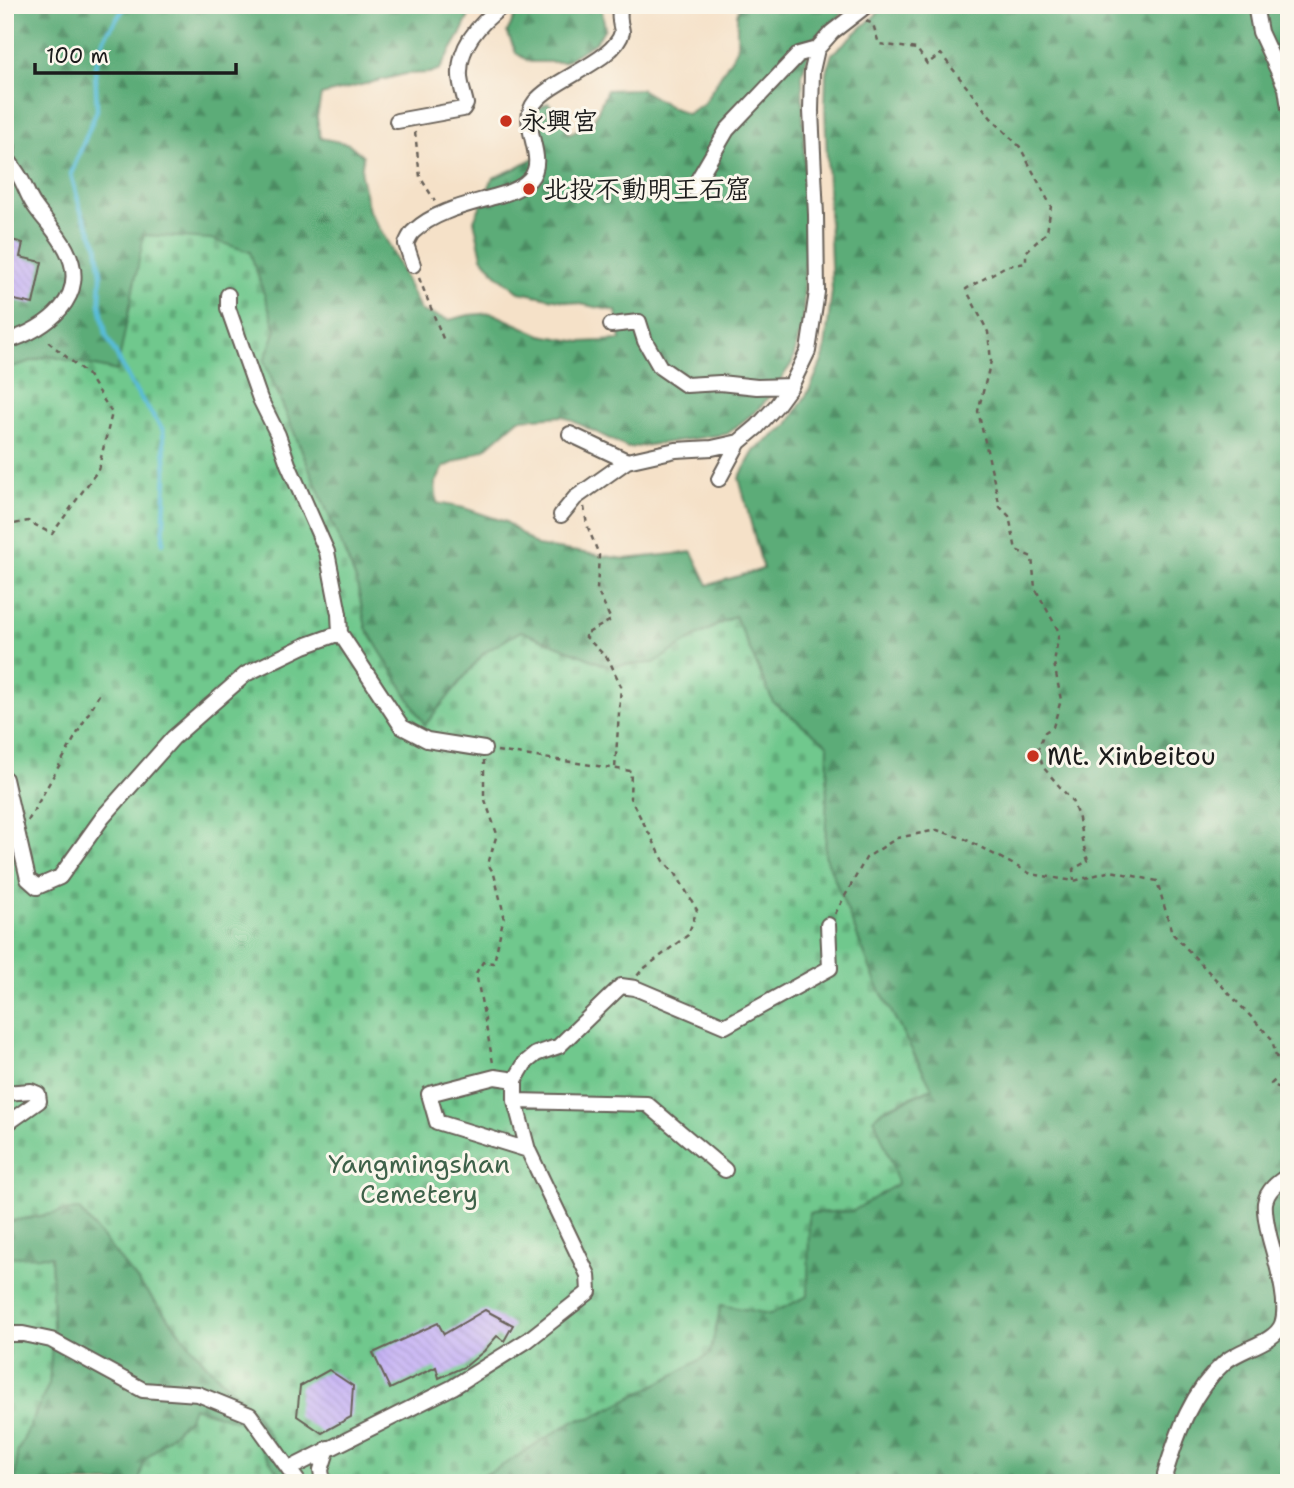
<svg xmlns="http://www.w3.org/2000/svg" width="1294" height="1488" font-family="'Shantell Sans','LXGW WenKai TC',sans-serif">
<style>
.forest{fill:url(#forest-firs);stroke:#3c644a;stroke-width:2}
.cemetery{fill:url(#cemetery-stones);stroke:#467254;stroke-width:2}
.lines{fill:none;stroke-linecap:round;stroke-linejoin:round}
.stream{stroke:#59bcd8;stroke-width:4.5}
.building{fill:url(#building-back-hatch)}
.minor-casing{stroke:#686158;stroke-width:18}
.path{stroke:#686158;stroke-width:2.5;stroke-dasharray:5 5;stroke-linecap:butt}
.minor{stroke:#fff;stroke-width:14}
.poi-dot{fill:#c8321e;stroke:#fbf7ec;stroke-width:2.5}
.labels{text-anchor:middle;stroke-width:6;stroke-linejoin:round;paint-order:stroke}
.poi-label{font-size:26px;fill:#1c1c1c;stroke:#fbf7ec;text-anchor:start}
.park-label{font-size:26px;fill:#3e6149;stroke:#fbf7ec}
</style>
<defs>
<pattern id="forest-firs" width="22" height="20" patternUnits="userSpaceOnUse" patternTransform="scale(1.75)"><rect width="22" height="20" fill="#5cac78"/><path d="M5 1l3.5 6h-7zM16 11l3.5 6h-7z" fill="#4b8b62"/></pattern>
<pattern id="cemetery-stones" width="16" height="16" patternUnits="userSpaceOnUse" patternTransform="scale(1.75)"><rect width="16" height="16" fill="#70c88d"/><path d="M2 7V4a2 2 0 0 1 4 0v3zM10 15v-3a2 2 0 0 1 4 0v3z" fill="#60ab79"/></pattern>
<pattern id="building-back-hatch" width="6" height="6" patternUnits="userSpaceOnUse" patternTransform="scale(1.75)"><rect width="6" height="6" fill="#c2aef5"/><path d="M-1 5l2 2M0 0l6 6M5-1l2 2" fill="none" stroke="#a695d1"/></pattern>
</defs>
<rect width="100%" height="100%" fill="#fbf7ec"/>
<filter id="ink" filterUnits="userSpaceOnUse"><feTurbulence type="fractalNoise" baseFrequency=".0143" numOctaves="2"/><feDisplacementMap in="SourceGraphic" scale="14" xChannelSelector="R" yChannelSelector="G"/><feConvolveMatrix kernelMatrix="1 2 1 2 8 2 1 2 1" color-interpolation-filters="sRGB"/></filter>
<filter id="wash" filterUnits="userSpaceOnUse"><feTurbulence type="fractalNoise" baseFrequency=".00686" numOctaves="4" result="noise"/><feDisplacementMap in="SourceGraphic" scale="28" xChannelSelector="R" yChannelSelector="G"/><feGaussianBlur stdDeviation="1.57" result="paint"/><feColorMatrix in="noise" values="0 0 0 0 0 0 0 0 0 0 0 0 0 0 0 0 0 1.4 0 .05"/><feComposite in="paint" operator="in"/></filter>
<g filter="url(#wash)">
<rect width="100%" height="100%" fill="#f5e1c8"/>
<path class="forest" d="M5,5H474L460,35L440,69L430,73L405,74L321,95L317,117L320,138L349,144L363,156L361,176L369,211L387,241L421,311L449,320L469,315L492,313L541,335L581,342L621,340L616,311L519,292L496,274L482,257L474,220L493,178L514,169L543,153L534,122L536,110L548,103L562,116L568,134L592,124L607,90L640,89L671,107L687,114L704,103L737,49V15L740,5H853L815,37L802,73L806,221L803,321L792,363L761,407L727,434L628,448L563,416L519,419L485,449L444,467L435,484L437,503L464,508L506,522L537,546L625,559L692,552L708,585L763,569L739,478L754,451L787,426L810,389L824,356L832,291L825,108L826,73L832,54L879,12L881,5H1289V1483H1263L1257,1477L1222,1472L1205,1480L1204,1483H470L503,1465L573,1421L594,1417L668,1378L721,1304L770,1314L809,1213L853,1211L893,1166L874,1118L885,1109L931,1089L922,1069L876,983L825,855L828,745L773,702L735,616L695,637L655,663L607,666L521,631L484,653L425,726L366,628L356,580L264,361L276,329L117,371L49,356L5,369Z
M521,5H601L605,28L596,42L564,62H530L516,53L507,32Z
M79,1209L206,1364L254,1412L310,1483H286L241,1422L189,1418L144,1461L139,1483H15L17,1453L49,1383L53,1328L51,1257H5V1222Z"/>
<path class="cemetery" d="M144,235L211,239L250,252L276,330L264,361L356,580L366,628L425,725L484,653L521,631L607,666L654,663L695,637L735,616L773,702L828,745L825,855L876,983L932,1088L885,1108L874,1118L893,1166L897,1184L853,1211L809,1213L808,1296L770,1314L721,1305L710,1354L668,1378L593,1417L573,1421L503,1465L470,1483H310L282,1456L254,1412L206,1364L79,1209L5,1222V369L49,356L117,371Z
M51,1256L53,1328L49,1384L17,1453L15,1483H5V1257Z
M193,1407L241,1422L286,1483H139L144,1461L189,1418Z"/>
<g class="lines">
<path class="stream" d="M126,5L104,38L95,66L97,110L71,174L81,211L97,244L101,275L100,304L106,335L133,387L163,430L166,472L163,543"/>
</g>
<g id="blocks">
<path class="building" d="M8,239L23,243L20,257L42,262L33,304L5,298V250Z
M485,1310L513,1325L504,1341L497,1336L484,1351L466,1366L439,1378L436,1367L390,1389L373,1353L438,1323L444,1334Z
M329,1370L353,1386L351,1417L322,1433L297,1416L300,1386Z"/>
</g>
</g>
<g filter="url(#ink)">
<use href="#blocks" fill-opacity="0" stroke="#686158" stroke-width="2"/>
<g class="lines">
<defs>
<path id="minor" d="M1255,5L1260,32L1286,88L1289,108
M397,121L463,109L466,104C464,94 459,82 460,72C460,43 482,21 504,5
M5,141L8,147L7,158
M693,188L727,130L799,54L817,49
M413,265L406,244C408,240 410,234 414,231C435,211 470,204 497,196C508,193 522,188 530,179C549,157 517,124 535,102C553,79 616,60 622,32C622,30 620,23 620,21C619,16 620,11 620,5
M228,295V308L260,399L278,435L288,464L327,552L339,614L340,633
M611,325L639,322L645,341L660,367L686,385L720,383L757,387L791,386
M5,342C46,329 92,297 66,249C57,232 44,220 34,205C29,198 26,189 22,181C18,173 12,166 7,158
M570,434L627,461
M719,479L739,442
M561,515L575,498L627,461L676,450L712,448L739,442L757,427L777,405L791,386L808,351L817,292L816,215L811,111L812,71L817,49L832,32L867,5
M5,779L28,879L37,887L60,877L103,817L173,738L246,674L304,646L340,633L402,727L427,740L484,749
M515,1080L495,1077L429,1094L437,1122L528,1150
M5,1093L31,1091L38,1094L39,1101L5,1125
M515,1101L647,1104L725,1170
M5,1334H23L51,1340L143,1390L198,1394L250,1415L299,1483
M289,1469L453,1387L528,1340L589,1292L588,1275L528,1150L515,1101V1080L525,1063L536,1054L559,1046L621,986L635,988L725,1026L830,968L828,925
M323,1483L321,1470L328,1448
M1167,1483L1165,1474C1178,1432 1191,1392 1225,1362C1241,1348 1275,1343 1282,1324C1290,1302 1275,1259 1269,1235C1267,1225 1264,1213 1265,1203C1267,1190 1278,1182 1289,1175"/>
</defs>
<use href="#minor" class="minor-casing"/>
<path class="path" d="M866,21L873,24L879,44L917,49L927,64L941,54L991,118L1020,147L1051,206L1047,232L1026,252V263L1006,266L966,289L988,332L991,361L978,411L1000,507L1009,516L1016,550L1032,557L1035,588L1059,632L1054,663L1061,700L1053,727L1045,732L1038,749
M415,132L420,177L435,201
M419,278L444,341
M584,507L587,525L599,555L597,590L611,620L584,635L609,660L621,686L615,769
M5,526L28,521L52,534L98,470L112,413L87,374L45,339
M1038,750L1043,767L1072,801L1079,819L1082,840L1088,861L1073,869L1074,881
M497,751L631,771L630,798L664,861L676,874L697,910L688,935L642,970L637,976
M484,760V797L497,834L488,864L494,874L504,915L494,963L483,962L476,973L493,1063
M28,821L101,691
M835,914L866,858L897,838L937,830L965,839L1031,874L1074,881L1111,871L1157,881L1172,933L1272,1039L1276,1057H1289
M1289,1067L1271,1084L1289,1092"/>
<use href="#minor" class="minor"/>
</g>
</g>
<g class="poi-dot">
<circle cx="506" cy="121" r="7"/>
<circle cx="529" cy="189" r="7"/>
<circle cx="1033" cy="756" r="7"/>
</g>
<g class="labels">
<g class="poi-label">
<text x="520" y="130">永興宮</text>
<text x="543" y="198">北投不動明王石窟</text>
<text x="1047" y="765">Mt. Xinbeitou</text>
</g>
<g class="park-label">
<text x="419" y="1173">Yangmingshan<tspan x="419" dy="30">Cemetery</tspan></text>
</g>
</g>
<rect width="1294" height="1488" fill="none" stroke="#fbf7ec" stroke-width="28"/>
<path d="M35 63v10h201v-10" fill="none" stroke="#1c1c1c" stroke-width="3.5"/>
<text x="46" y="63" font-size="21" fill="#1c1c1c" stroke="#fbf7ec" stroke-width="5" paint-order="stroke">100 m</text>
</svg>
